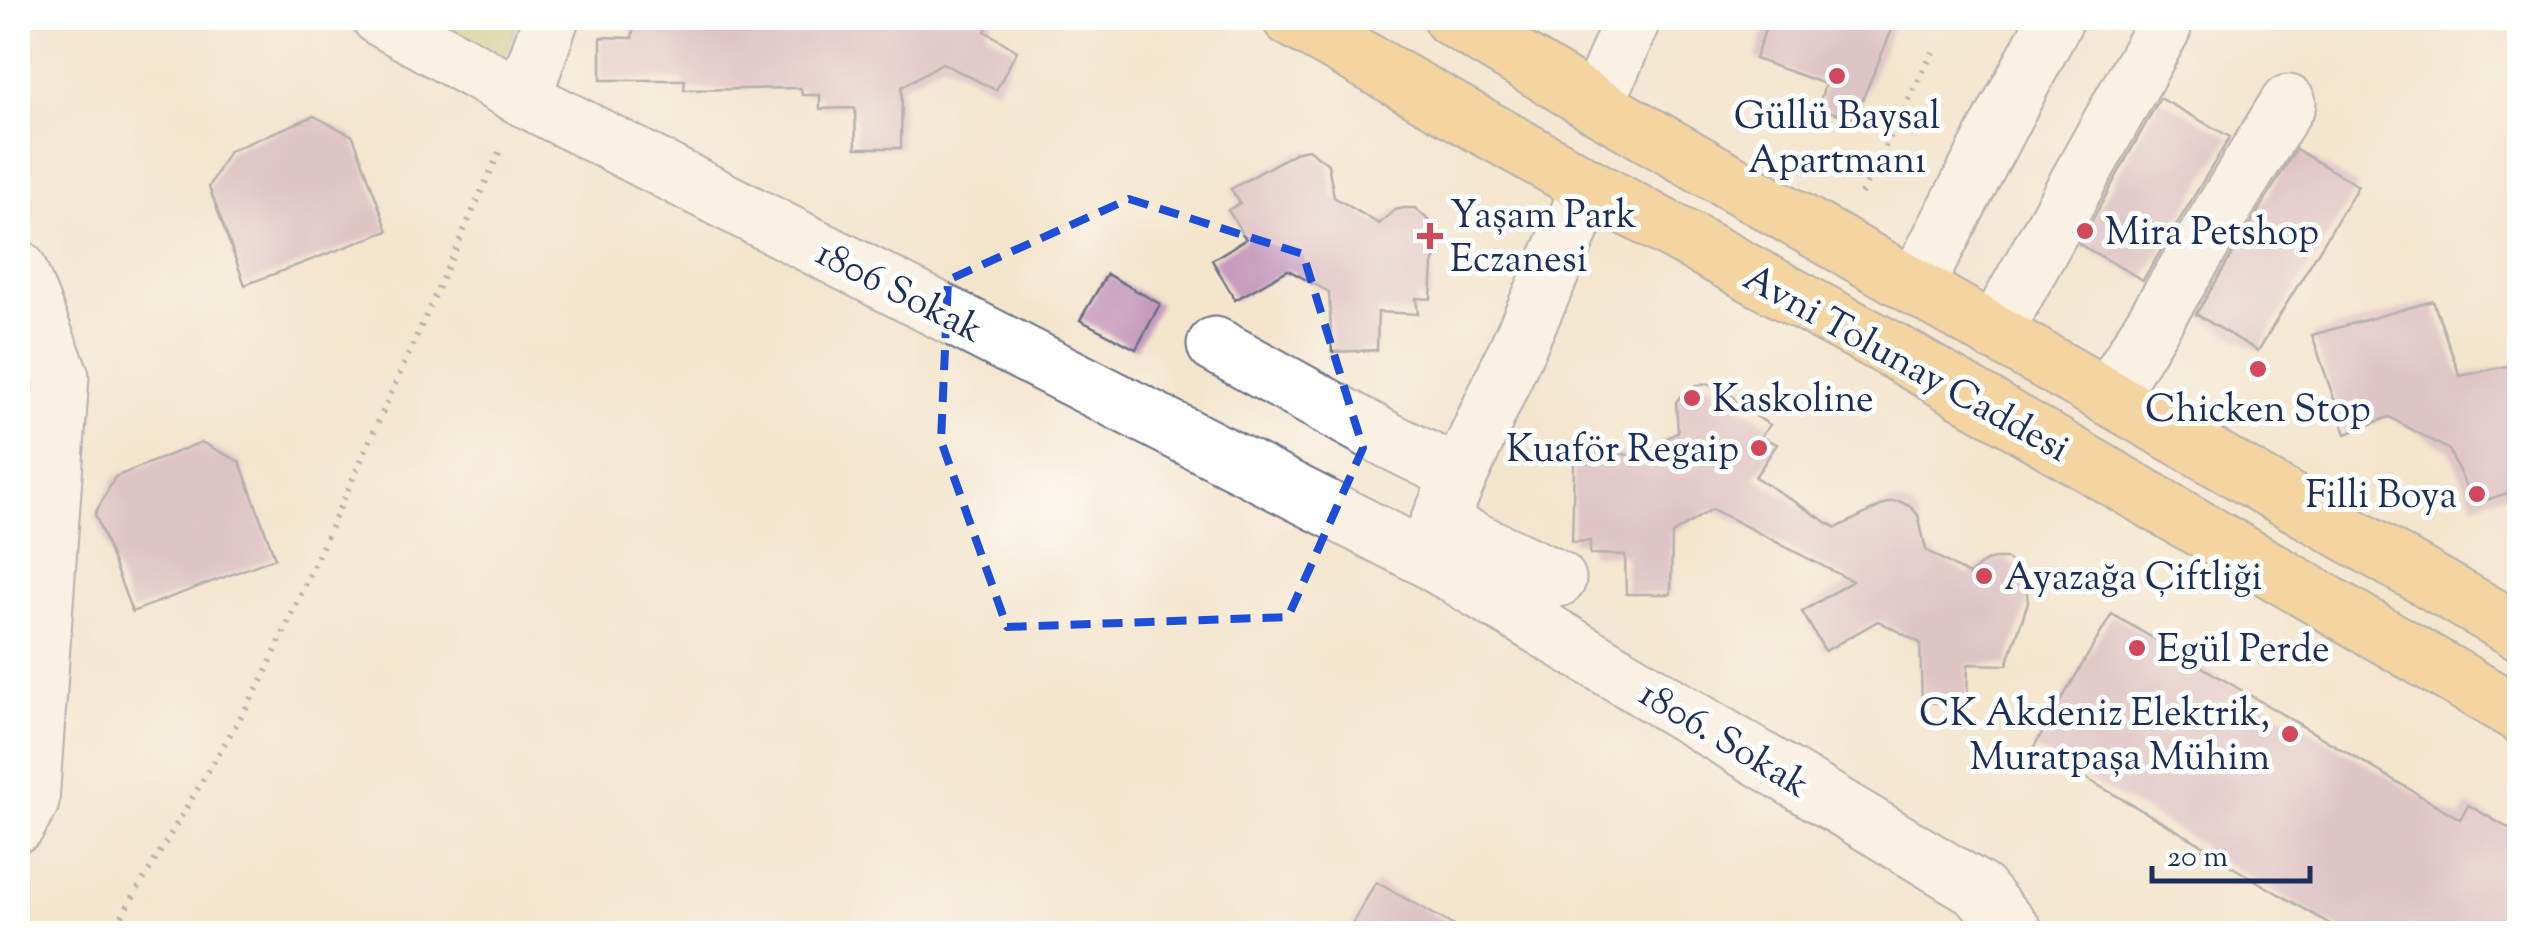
<svg xmlns="http://www.w3.org/2000/svg" width="2537" height="951" font-family="'Sorts Mill Goudy',serif">
<style>
.green{fill:#b0c063;stroke:#667860;stroke-width:2.5}
.building{fill:#c69bbd}
.lines{fill:none;stroke-linecap:round;stroke-linejoin:round}
.minor-casing{stroke:#676f85;stroke-width:59}
.major-casing{stroke:#676f85;stroke-width:59}
.path{stroke:#676f85;stroke-width:6;stroke-dasharray:2.5 8;stroke-linecap:butt}
.minor{stroke:#fff;stroke-width:55}
.major{stroke:#f4c16a;stroke-width:55}
.marked{fill:none;stroke:#1d4ed8;stroke-width:8;stroke-dasharray:20 12;stroke-linejoin:round}
.poi-dot{fill:#d1495b;stroke:#fff;stroke-width:4}
.labels{text-anchor:middle;stroke-width:10;stroke-linejoin:round;paint-order:stroke}
.poi-label{font-size:38px;fill:#1b2f5e;stroke:#fff;text-anchor:start}
.street-label{font-size:38px;fill:#1b2f5e;stroke:#fff}
</style>
<rect width="100%" height="100%" fill="#fff"/>
<filter id="ink" filterUnits="userSpaceOnUse"><feTurbulence type="fractalNoise" baseFrequency=".01" numOctaves="2"/><feDisplacementMap in="SourceGraphic" scale="20" xChannelSelector="R" yChannelSelector="G"/><feConvolveMatrix kernelMatrix="1 2 1 2 8 2 1 2 1" color-interpolation-filters="sRGB"/></filter>
<filter id="wash" filterUnits="userSpaceOnUse"><feTurbulence type="fractalNoise" baseFrequency=".0048" numOctaves="4" result="noise"/><feDisplacementMap in="SourceGraphic" scale="40" xChannelSelector="R" yChannelSelector="G"/><feGaussianBlur stdDeviation="2.25" result="paint"/><feColorMatrix in="noise" values="0 0 0 0 0 0 0 0 0 0 0 0 0 0 0 0 0 1.4 0 .05"/><feComposite in="paint" operator="in"/></filter>
<g filter="url(#wash)">
<rect width="100%" height="100%" fill="#f4e5cd"/>
<path class="green" d="M416,18H519L502,69Z"/>
<g id="blocks">
<path class="building" d="M635,18H994L985,31L1017,51L996,90L942,63L902,87L901,148H856L855,108L820,109V95H802L801,88L684,90L685,80H601V37L632,38Z
M1769,18H1897L1854,119L1818,108L1825,84L1755,59Z
M2160,98L2230,137L2143,280L2079,244Z
M314,116L353,136L388,231L245,285L209,187L229,151Z
M1308,149L1328,164L1334,197L1379,224L1395,210L1404,208H1415L1435,226L1438,251L1433,264L1431,299L1416,298L1418,314L1378,312L1377,350L1332,352L1329,292L1288,270L1235,300L1212,260L1246,239L1228,210L1240,203L1231,189L1298,151Z
M2296,149L2358,186L2258,351L2196,314Z
M1107,274L1160,304L1136,349L1080,320Z
M2433,301L2460,376L2520,363V489L2474,504L2449,450L2389,417L2346,434L2312,335Z
M1707,384L1731,395L1740,406L1770,425L1760,437L1777,444L1755,477L1836,528L1889,502L1899,501L1910,506L1918,515L1926,550L1969,575L1986,561L1994,559H2006L2018,567L2025,577L2028,602L2007,665L1968,664L1967,702L1922,703L1920,643L1878,621L1825,651L1802,612L1852,581L1712,509L1672,534L1671,594H1626L1625,555L1590,554V541L1572,542L1574,465L1578,456L1600,446L1633,457L1678,432L1676,402L1682,394L1695,386Z
M201,442L240,462L275,558L132,612L95,514L115,477Z
M2112,614L2460,819L2468,805L2520,835V934H2347L2202,849L2204,846L2033,748Z
M1376,882L1469,934H1347Z"/>
</g>
</g>
<g filter="url(#ink)">
<use href="#blocks" fill-opacity="0" stroke="#676f85" stroke-width="2.5"/>
<g class="lines">
<defs>
<path id="minor" d="M380,18L523,98L1423,557L1979,890L2016,934
M523,98L551,18
M1596,105L1633,18
M18,268L61,376L31,802L18,824
M1915,287L2056,18
M1994,333L2163,28
M1215,345L1388,440L1459,475
M2108,397L2288,103
M1438,523L1558,579
M1423,557L1590,187"/>
<path id="major" d="M1290,18L1590,187L1894,351L2520,715
M1451,18L1596,105L2520,632"/>
</defs>
<use href="#minor" class="minor-casing"/>
<use href="#major" class="major-casing"/>
<path class="path" d="M1861,194L1933,52
M1499,211L1506,215
M111,934L262,681L501,148"/>
<use href="#minor" class="minor"/>
<use href="#major" class="major"/>
</g>
</g>
<path d="M0 0H2537V951H0ZM1129,199L1303,254L1363,448L1288,617L1007,627L941,441L948,280Z" fill="#f4e5cd" fill-opacity=".55" fill-rule="evenodd"/>
<path class="marked" d="M1129,199L1303,254L1363,448L1288,617L1007,627L941,441L948,280Z"/>
<g class="poi-dot">
<circle cx="1837" cy="76" r="10"/>
<circle cx="2085" cy="231" r="10"/>
<path d="M1425 221h10v10h10v10h-10v10h-10v-10h-10v-10h10z"/>
<circle cx="2258" cy="369" r="10"/>
<circle cx="1692" cy="398" r="10"/>
<circle cx="1759" cy="448" r="10"/>
<circle cx="2477" cy="494" r="10"/>
<circle cx="1984" cy="576" r="10"/>
<circle cx="2137" cy="648" r="10"/>
<circle cx="2290" cy="734" r="10"/>
</g>
<g class="labels">
<g class="poi-label">
<text x="1837" y="128" text-anchor="middle">Güllü Baysal<tspan x="1837" dy="44">Apartmanı</tspan></text>
<text x="1450" y="227">Yaşam Park<tspan x="1450" dy="44">Eczanesi</tspan></text>
<text x="2105" y="244">Mira Petshop</text>
<text x="1712" y="411">Kaskoline</text>
<text x="2258" y="421" text-anchor="middle">Chicken Stop</text>
<text x="1739" y="461" text-anchor="end">Kuaför Regaip</text>
<text x="2457" y="507" text-anchor="end">Filli Boya</text>
<text x="2004" y="589">Ayazağa Çiftliği</text>
<text x="2157" y="661">Egül Perde</text>
<text x="2270" y="725" text-anchor="end">CK Akdeniz Elektrik,<tspan x="2270" dy="44">Muratpaşa Mühim</tspan></text>
</g>
<g class="street-label">
<text transform="translate(900 290) rotate(27)" y="13">1806 Sokak</text>
<text transform="translate(1907 362) rotate(29)" y="13">Avni Tolunay Caddesi</text>
<text transform="translate(1725 738) rotate(31)" y="13">1806. Sokak</text>
</g>
</g>
<rect width="2537" height="951" fill="none" stroke="#fff" stroke-width="60"/>
<path d="M2152 866v15h158v-15" fill="none" stroke="#1b2f5e" stroke-width="5"/>
<text x="2167" y="866" font-size="30" fill="#1b2f5e" stroke="#ffffff" stroke-width="8" paint-order="stroke">20 m</text>
</svg>
